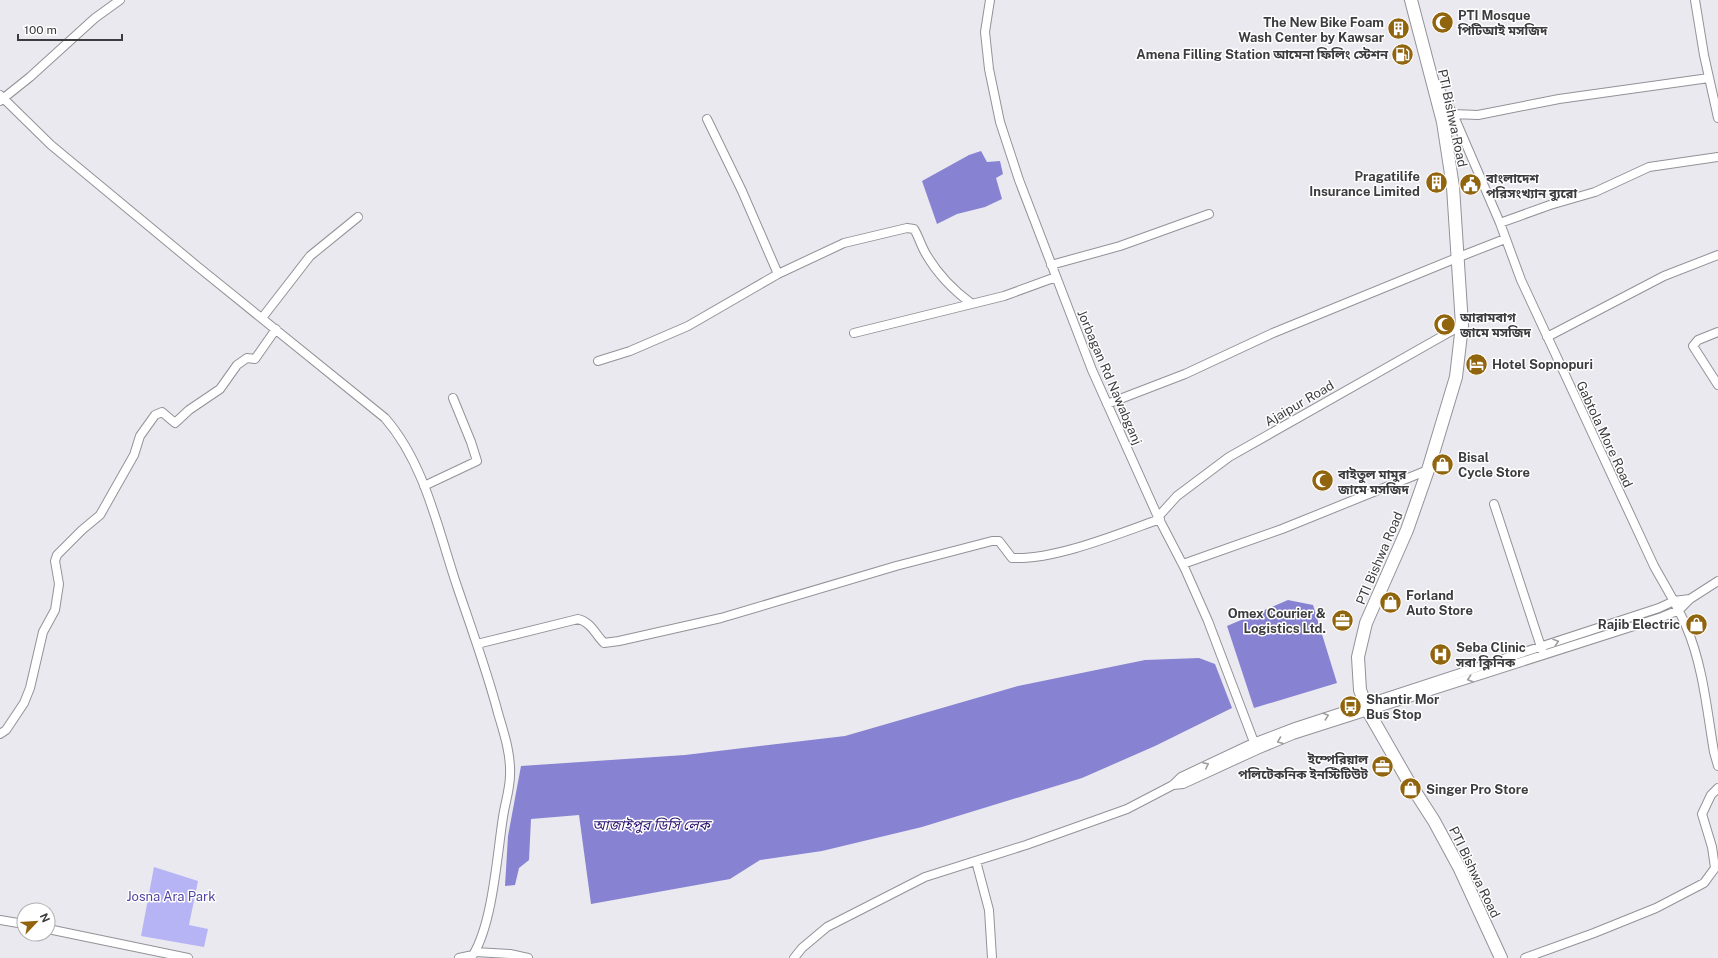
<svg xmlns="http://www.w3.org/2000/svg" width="1718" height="958" font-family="'Public Sans','Noto Sans Bengali',sans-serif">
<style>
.green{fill:#b7b4f6}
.water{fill:#8782d2}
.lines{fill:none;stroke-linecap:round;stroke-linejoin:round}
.minor-casing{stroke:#929298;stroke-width:10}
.highway-casing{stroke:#929298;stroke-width:14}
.minor{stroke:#fff;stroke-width:8}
.highway{stroke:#fff;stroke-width:12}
.oneway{stroke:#9e9e9f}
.labels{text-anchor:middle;stroke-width:3;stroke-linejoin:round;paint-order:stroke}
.poi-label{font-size:13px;font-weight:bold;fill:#3c3c3f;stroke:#fff;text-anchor:start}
.street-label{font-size:13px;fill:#3c3c3f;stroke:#fff}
.park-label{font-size:13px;fill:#5244a3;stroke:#fff}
.water-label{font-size:14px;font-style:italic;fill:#2d1372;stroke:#fff}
</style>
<rect width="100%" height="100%" fill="#e9e9ef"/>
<path class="green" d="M154,867L198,881L189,925L208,929L204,947L141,936Z"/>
<path class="water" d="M981,151L987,162L1000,161L1003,174L996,178L1002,199L985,207L957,214L937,224L922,181L969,155Z
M1288,600L1313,605L1337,683L1254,708L1227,626Z
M1199,658L1215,664L1232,708L1155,746L1082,778L922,827L822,851L760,860L730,879L591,904L579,815L531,819L529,860L519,868L515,885L505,886L508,836L521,766L685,755L845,736L1018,686L1145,660Z"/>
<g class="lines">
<defs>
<path id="minor" d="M990,0L985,32L989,69L1000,122L1019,180L1092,370L1158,517L1185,569L1208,621L1257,750
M1695,0L1704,55L1718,118
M1437,84L1453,114L1500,223L1521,280L1654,566C1665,586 1677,605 1686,626C1703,665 1707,711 1714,752L1718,766
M0,95L51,145L197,266L385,418C426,465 438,531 458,589C472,630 487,671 498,713C504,733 511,754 510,775C510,789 505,803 503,817C497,855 493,922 473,955L459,958
M0,101L30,77L95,18L120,0
M1453,114L1478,115L1559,99L1709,78
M707,119L742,191L778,274
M1500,223L1550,205L1595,192L1649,167L1718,157
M1051,265L1120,246L1209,214
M262,318L310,256L358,217
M1718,332L1698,340L1693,346L1718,385
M854,333L1004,296L1056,277
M1547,337L1664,276L1718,255
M598,361L630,351L688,326L778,274L844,243L907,228L914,229C919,237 921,246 926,254C938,275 953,290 972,304
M1107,404L1185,374L1273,333L1459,257L1505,239
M424,486L477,461L471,442L453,398
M1494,504L1542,650
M1158,517L1177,496L1229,457L1462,325
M1183,564L1282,529L1428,470
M477,644L578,619C591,622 595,634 604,643L619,641L721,618L896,566L992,541H999L1012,558C1055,560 1118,534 1160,519
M0,734L6,730L24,703L30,688L43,632L55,610L59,584L55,561L57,555L82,530L100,515L134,455L140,436L155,415L162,412L175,423L189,410L220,389L237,365L247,358L255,359L276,329
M1173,785L1183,784L1257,750L1293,735L1662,617L1679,610L1690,599L1718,581
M976,861L989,910L992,958
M0,920L24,924
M48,929L188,958
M475,952L510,954L528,958
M794,958L802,948L827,927L925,877L1026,845L1127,809L1173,785L1181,777L1253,743L1295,727L1659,608L1674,601L1690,599
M1525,958L1594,933L1656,908L1704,883L1715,868L1712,847L1702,814L1711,795L1718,788"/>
<path id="highway" d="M1411,0L1443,122L1453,187L1462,325L1456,377L1428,470L1407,530L1366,623L1358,657L1360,690L1368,711L1407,779L1434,821L1460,869L1501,958"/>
</defs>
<use href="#minor" class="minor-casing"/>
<use href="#highway" class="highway-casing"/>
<use href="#minor" class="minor"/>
<use href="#highway" class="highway"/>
</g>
<defs><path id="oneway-chevron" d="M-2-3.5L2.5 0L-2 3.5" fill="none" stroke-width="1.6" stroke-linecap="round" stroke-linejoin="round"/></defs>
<g class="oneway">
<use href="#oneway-chevron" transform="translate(1556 642) rotate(-18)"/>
<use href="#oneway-chevron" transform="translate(1470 679) rotate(162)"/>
<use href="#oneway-chevron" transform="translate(1326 716) rotate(-19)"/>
<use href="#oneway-chevron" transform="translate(1280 741) rotate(158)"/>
<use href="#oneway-chevron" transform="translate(1206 765) rotate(-26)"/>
</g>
<defs>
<symbol id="mosque-disc" viewBox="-11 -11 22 22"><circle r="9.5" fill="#91640e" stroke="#fff"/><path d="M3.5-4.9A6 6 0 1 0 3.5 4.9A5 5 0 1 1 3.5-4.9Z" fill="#fff"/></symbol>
<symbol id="building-disc" viewBox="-11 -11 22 22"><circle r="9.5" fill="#91640e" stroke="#fff"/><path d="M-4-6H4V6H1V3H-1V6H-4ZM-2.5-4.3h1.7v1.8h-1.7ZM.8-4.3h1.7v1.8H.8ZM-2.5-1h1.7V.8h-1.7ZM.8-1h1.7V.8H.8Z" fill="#fff"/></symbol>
<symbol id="fuel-disc" viewBox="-11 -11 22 22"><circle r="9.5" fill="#91640e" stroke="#fff"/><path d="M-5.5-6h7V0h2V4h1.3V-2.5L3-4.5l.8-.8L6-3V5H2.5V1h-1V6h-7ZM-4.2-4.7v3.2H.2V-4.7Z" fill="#fff"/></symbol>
<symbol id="civic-disc" viewBox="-11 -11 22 22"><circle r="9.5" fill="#91640e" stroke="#fff"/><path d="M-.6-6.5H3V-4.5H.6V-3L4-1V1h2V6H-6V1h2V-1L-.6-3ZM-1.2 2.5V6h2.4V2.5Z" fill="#fff"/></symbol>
<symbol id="hotel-disc" viewBox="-11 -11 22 22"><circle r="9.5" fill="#91640e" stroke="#fff"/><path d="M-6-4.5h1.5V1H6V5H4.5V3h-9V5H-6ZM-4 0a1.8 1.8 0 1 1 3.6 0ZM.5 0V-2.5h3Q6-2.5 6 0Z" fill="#fff"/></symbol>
<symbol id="shop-disc" viewBox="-11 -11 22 22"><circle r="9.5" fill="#91640e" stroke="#fff"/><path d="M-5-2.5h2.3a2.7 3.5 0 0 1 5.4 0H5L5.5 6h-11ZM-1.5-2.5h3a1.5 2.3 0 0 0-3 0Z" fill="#fff"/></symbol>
<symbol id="office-disc" viewBox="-11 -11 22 22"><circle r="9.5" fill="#91640e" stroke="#fff"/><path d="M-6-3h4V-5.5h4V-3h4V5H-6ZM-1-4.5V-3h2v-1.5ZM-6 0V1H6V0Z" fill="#fff"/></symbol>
<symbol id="hospital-disc" viewBox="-11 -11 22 22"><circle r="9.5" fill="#91640e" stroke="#fff"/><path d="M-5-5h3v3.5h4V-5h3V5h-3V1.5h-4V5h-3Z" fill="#fff"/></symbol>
<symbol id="bus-disc" viewBox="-11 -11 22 22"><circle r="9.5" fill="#91640e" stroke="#fff"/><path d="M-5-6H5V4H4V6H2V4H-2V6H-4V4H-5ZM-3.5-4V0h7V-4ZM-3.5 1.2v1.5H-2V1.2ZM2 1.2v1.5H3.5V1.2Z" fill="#fff"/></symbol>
</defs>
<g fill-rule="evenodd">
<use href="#mosque-disc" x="1430" y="10" width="25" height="25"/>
<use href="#building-disc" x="1386" y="16" width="25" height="25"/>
<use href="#fuel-disc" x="1390" y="42" width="25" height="25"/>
<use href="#building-disc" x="1424" y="170" width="25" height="25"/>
<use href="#civic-disc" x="1458" y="172" width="25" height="25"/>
<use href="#mosque-disc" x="1432" y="312" width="25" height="25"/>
<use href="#hotel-disc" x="1464" y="352" width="25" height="25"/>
<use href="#shop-disc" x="1430" y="452" width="25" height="25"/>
<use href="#mosque-disc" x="1310" y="468" width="25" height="25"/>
<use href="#shop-disc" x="1378" y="590" width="25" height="25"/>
<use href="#office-disc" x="1330" y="608" width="25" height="25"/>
<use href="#shop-disc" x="1684" y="612" width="25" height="25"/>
<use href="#hospital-disc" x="1428" y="642" width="25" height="25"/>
<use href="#bus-disc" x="1338" y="694" width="25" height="25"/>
<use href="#office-disc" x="1370" y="754" width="25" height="25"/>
<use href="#shop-disc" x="1398" y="776" width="25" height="25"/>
</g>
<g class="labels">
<g class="poi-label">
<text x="1458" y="20">PTI Mosque<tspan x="1458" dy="15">পিটিআই মসজিদ</tspan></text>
<text x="1384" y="27" text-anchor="end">The New Bike Foam<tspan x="1384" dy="15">Wash Center by Kawsar</tspan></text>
<text x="1388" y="59" text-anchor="end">Amena Filling Station আমেনা ফিলিং স্টেশন</text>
<text x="1420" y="181" text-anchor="end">Pragatilife<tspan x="1420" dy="15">Insurance Limited</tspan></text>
<text x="1486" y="183">বাংলাদেশ<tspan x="1486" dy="15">পরিসংখ্যান ব্যুরো</tspan></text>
<text x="1460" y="322">আরামবাগ<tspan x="1460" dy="15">জামে মসজিদ</tspan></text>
<text x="1492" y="369">Hotel Sopnopuri</text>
<text x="1458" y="462">Bisal<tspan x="1458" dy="15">Cycle Store</tspan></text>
<text x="1338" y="479">বাইতুল মামুর<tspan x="1338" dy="15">জামে মসজিদ</tspan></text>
<text x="1406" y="600">Forland<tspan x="1406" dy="15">Auto Store</tspan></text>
<text x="1326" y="618" text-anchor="end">Omex Courier &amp;<tspan x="1326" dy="15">Logistics Ltd.</tspan></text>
<text x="1680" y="629" text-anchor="end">Rajib Electric</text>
<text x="1456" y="652">Seba Clinic<tspan x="1456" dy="15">সবা ক্লিনিক</tspan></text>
<text x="1366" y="704">Shantir Mor<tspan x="1366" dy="15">Bus Stop</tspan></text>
<text x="1368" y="764" text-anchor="end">ইম্পেরিয়াল<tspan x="1368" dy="15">পলিটেকনিক ইনস্টিটিউট</tspan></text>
<text x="1426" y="794">Singer Pro Store</text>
</g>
<g class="street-label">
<text transform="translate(1453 118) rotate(78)" y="5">PTI Bishwa Road</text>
<text transform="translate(1110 377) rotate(67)" y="5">Jorbagan Rd Nawabganj</text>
<text transform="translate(1299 403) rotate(-30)" y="5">Ajaipur Road</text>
<text transform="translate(1605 434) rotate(65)" y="5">Gabtola More Road</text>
<text transform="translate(1379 558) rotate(-67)" y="5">PTI Bishwa Road</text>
<text transform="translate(1475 872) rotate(64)" y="5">PTI Bishwa Road</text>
</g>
<g class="park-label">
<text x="171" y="901">Josna Ara Park</text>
</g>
<g class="water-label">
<text x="651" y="830">আজাইপুর ডিসি লেক</text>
</g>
</g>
<g transform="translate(36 922) rotate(65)"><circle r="19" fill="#ffffff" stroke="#b1b1b2"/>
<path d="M0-3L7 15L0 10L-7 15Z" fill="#91640e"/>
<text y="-6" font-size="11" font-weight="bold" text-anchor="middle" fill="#3c3c3f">N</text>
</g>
<path d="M18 34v6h104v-6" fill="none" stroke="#3c3c3f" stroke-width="2"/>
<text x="24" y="34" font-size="12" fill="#3c3c3f" stroke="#ffffff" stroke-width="3" paint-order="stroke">100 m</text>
</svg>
